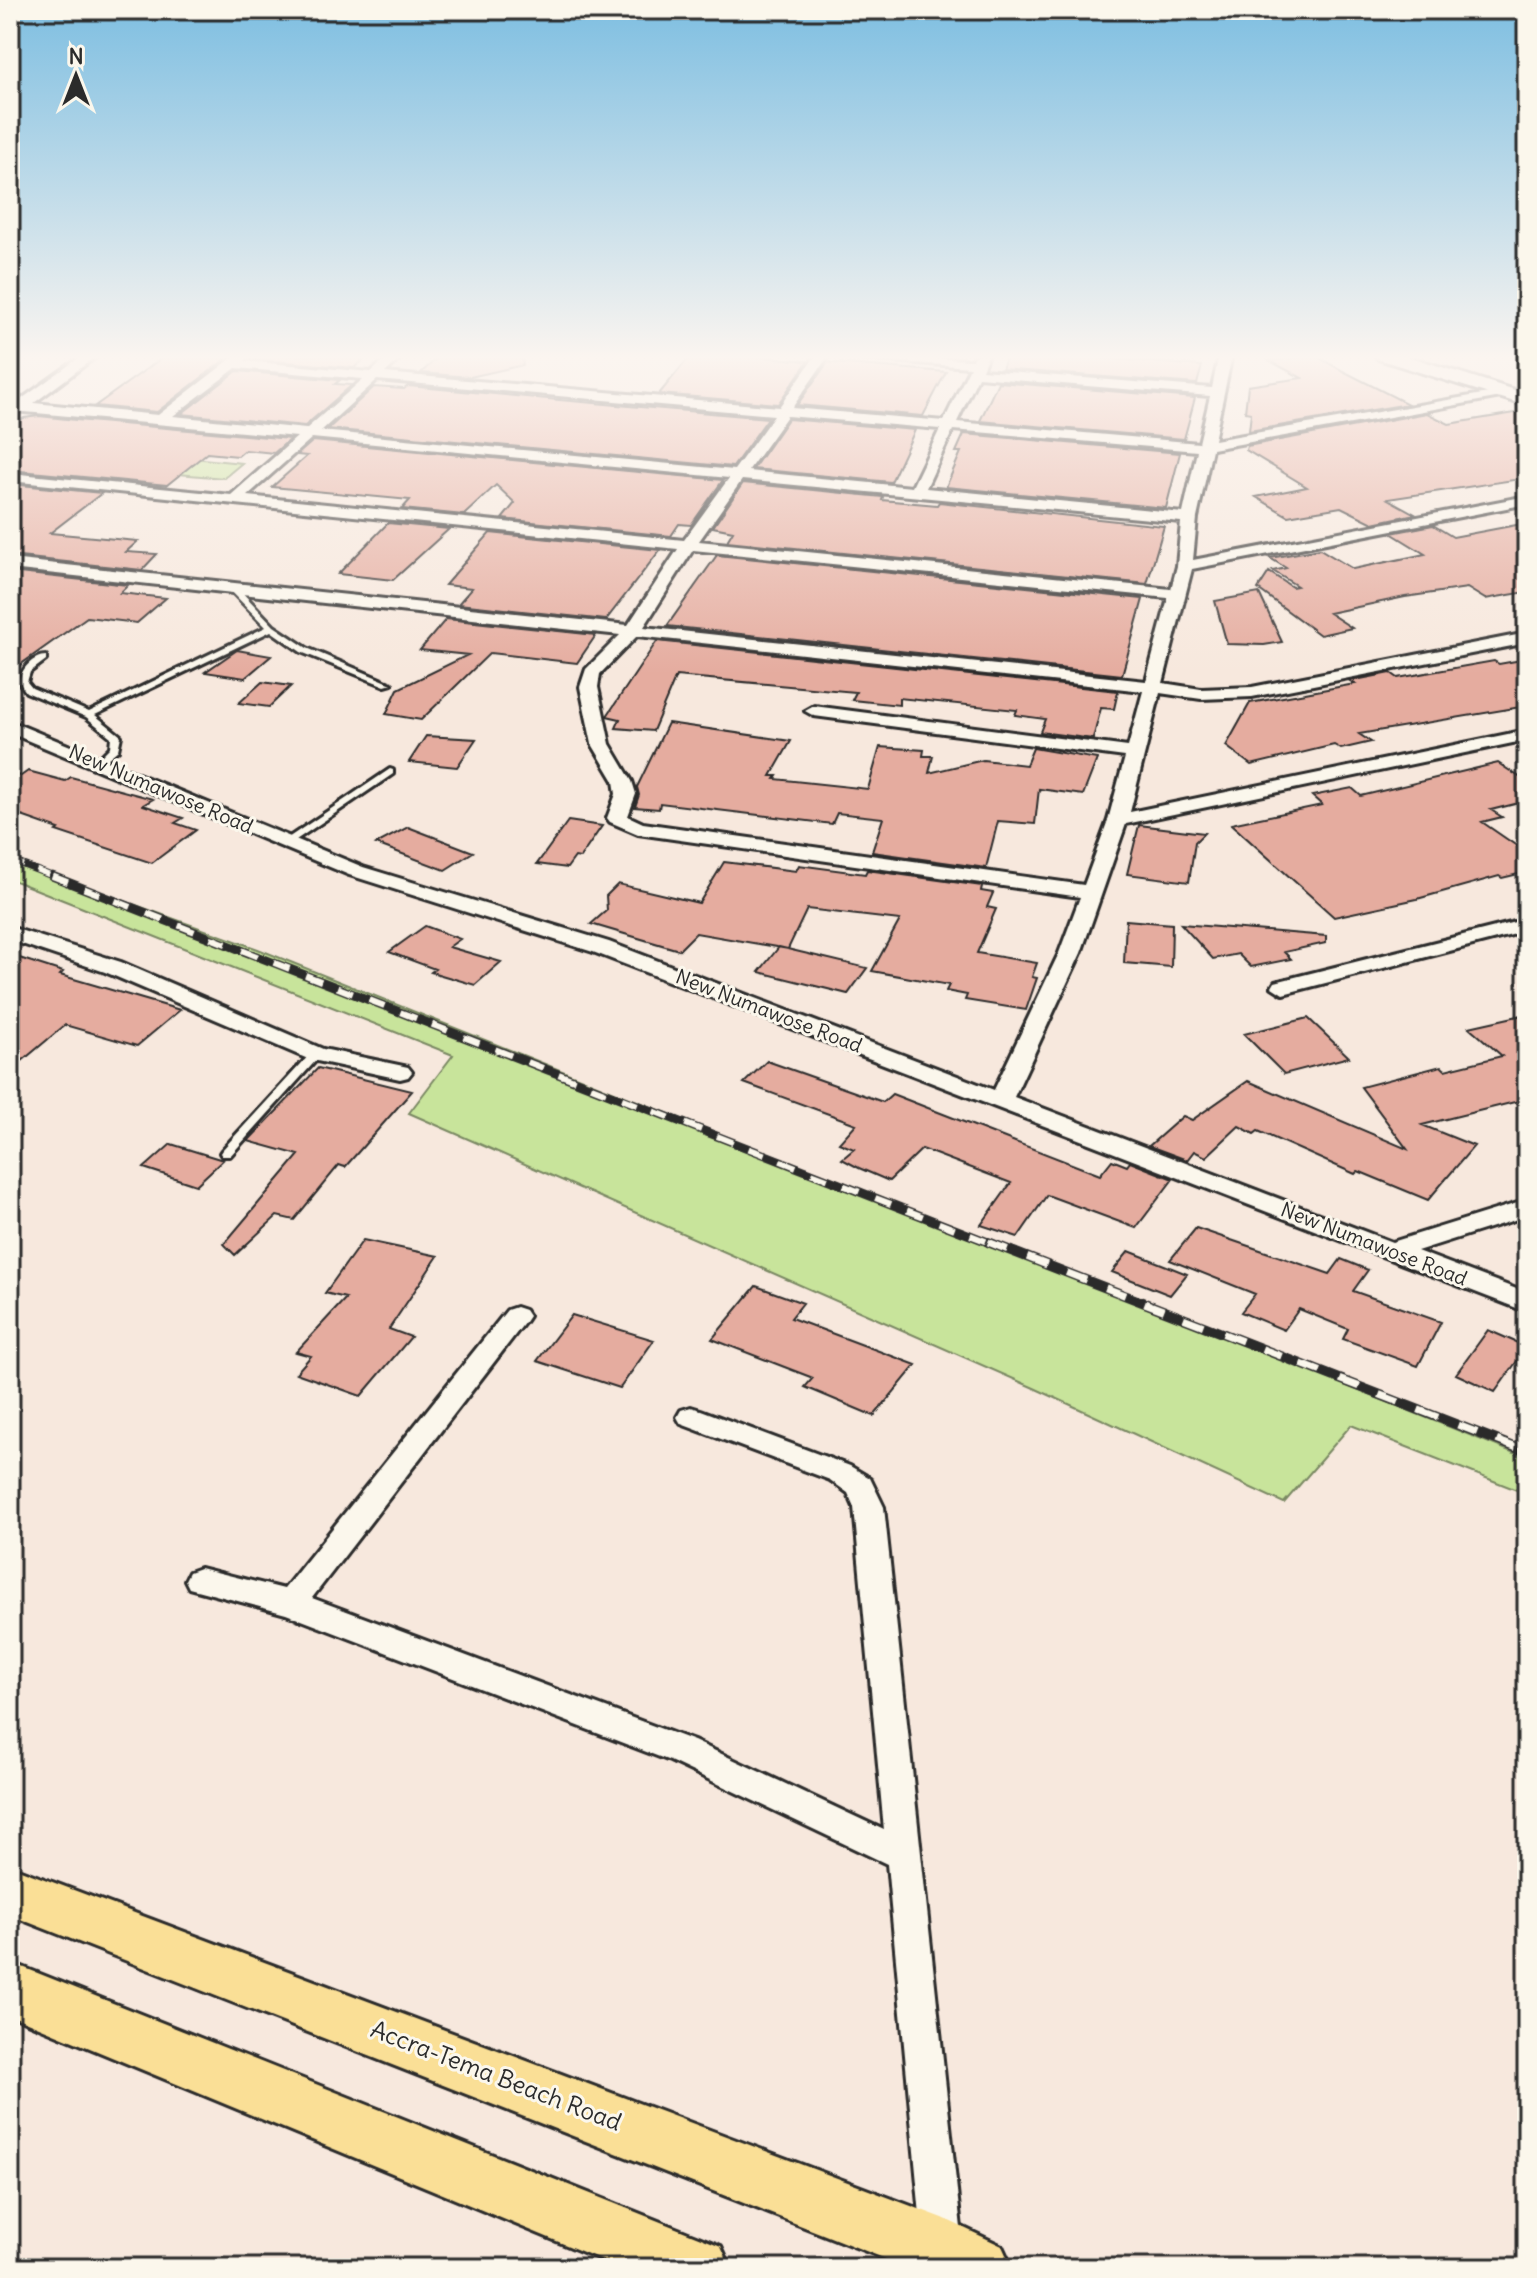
<svg xmlns="http://www.w3.org/2000/svg" width="1537" height="2278" font-family="Delius,sans-serif">
<style>
.green{fill:#c8e49b;stroke:#7a8863;stroke-width:2}
.building{fill:#e5ac9f;stroke:#2b2b2b;stroke-width:2}
.lines{fill:none;stroke-linecap:round;stroke-linejoin:round}
.lane-casing{stroke:#2b2b2b;stroke-width:6}
.street-casing{stroke:#2b2b2b;stroke-width:6}
.secondary-casing{stroke:#2b2b2b;stroke-width:6}
.primary-casing{stroke:#2b2b2b;stroke-width:6}
.lane{fill:#fbf7ec;fill-rule:evenodd}
.street{fill:#fbf7ec;fill-rule:evenodd}
.secondary{fill:#fbf7ec;fill-rule:evenodd}
.primary{fill:#fadf96;fill-rule:evenodd}
.rail-far2-casing{stroke:#2b2b2b;stroke-width:7}
.rail-far1-casing{stroke:#2b2b2b;stroke-width:9}
.rail-casing{stroke:#2b2b2b;stroke-width:10}
.rail-far2{stroke:#fbf7ec;stroke-width:5;stroke-dasharray:14;stroke-linecap:butt}
.rail-far1{stroke:#fbf7ec;stroke-width:6;stroke-dasharray:17;stroke-linecap:butt}
.rail{stroke:#fbf7ec;stroke-width:7;stroke-dasharray:21;stroke-linecap:butt}
.labels{text-anchor:middle;stroke-width:6;stroke-linejoin:round;paint-order:stroke}
.street-label{font-size:20px;fill:#2b2b2b;stroke:#fbf7ec}
.near-street-label{font-size:24px;fill:#2b2b2b;stroke:#fbf7ec}
</style>
<rect width="100%" height="100%" fill="#f7e8dd"/>
<filter id="ink" filterUnits="userSpaceOnUse"><feTurbulence type="fractalNoise" baseFrequency=".0125" numOctaves="2"/><feDisplacementMap in="SourceGraphic" scale="16" xChannelSelector="R" yChannelSelector="G"/><feConvolveMatrix kernelMatrix="1 2 1 2 8 2 1 2 1" color-interpolation-filters="sRGB"/></filter>
<g filter="url(#ink)">
<path class="green" d="M173,456L242,463L224,478L154,472Z
M10,860L258,949L1527,1458V1494L1351,1425L1284,1503L1034,1388L409,1113L453,1055L10,879Z"/>
<path class="building" d="M166,355H231L157,412L95,406Z
M254,355H369L354,368L252,359Z
M440,355H522L523,365L470,377L421,373Z
M691,355H744L808,361L778,404L659,394Z
M1007,355H1066L1202,366L1197,384L1002,369Z
M1314,355L1343,371L1408,404L1249,431L1251,413L1245,412L1248,386L1302,378L1270,361Z
M828,362L834,363L946,372L923,416L797,405Z
M237,371L340,380L335,384L352,385L305,426L181,414Z
M998,382L1195,398L1184,439L980,421Z
M408,386L548,399L768,418L733,467L328,429L374,387L404,389Z
M1527,411V478L1388,499L1415,514L1373,523L1341,507L1288,516L1256,497L1307,487L1246,450L1247,446L1427,413L1449,424Z
M39,416L76,420L290,439L274,453L245,450L238,456L207,453L167,485L10,470V427L24,418Z
M788,419L915,430L891,482L753,469Z
M964,434L1180,453L1166,508L946,487L961,452H956Z
M313,441L723,480L691,525L679,524L671,536L502,519L515,503L496,485L464,515L402,509L410,500L272,487L307,456L297,455Z
M743,483L883,497L882,500L937,505L939,502L1164,526L1147,584L727,541L733,531L713,527Z
M10,484L102,493L50,533L138,541L126,552L157,554L142,570L10,556Z
M388,523L449,529L393,580L338,574Z
M1527,523V592L1485,599L1467,588L1405,597L1329,613L1352,628L1320,635L1258,589L1269,572L1292,587L1297,586L1273,571L1286,568L1270,558L1320,549L1353,569L1425,554L1391,533L1433,525L1453,537Z
M490,533L660,550L606,620L458,604L472,588L445,585Z
M717,555L1143,599L1122,675L667,626Z
M10,572L128,585L120,593L166,598L137,623L87,617L10,672Z
M1259,593L1282,642L1264,645L1227,644L1215,601Z
M446,619L596,635L577,663L490,653L421,720L386,714L398,689L468,655L420,650Z
M657,641L1118,691L1114,709L1101,708L1093,739L1040,732L1045,719L1015,715L1017,710L899,698V705L852,700L856,692L676,676L653,731L616,728L620,719L607,716Z
M237,650L271,656L245,678L205,672Z
M1527,659V706L1359,734L1371,742L1341,749L1334,745L1251,765L1226,746L1250,703L1355,684L1350,681L1391,673L1398,678L1494,661L1499,664Z
M262,682L291,686L269,707L239,703Z
M668,723L791,741L771,776H777L775,779L868,789L880,747L924,750L923,756H933L929,773L983,760L1026,765L1033,748L1097,759L1083,795L1039,789L1035,824L998,821L986,868L872,852L883,818L837,813L832,824L660,803L659,809L635,807L639,795L637,787Z
M426,736L476,739L457,767L409,762Z
M1498,763L1527,782V801L1491,810L1502,817L1482,822L1527,853V872L1502,878L1499,876L1417,899L1334,917L1231,824L1322,805L1312,796L1352,788L1361,796Z
M28,771L65,781L71,777L153,799L143,805L183,818L175,823L196,830L152,863L56,831L59,829L10,812V773L21,776Z
M568,821L602,826L580,858L575,857L567,868L537,864Z
M1139,825L1204,833L1195,842L1189,882L1127,874Z
M408,827L473,852L445,870L376,844Z
M724,862L796,871L799,865L865,874L867,870L982,886L981,891L993,893L987,907L996,909L977,953L1037,963L1032,977L1037,978L1026,1010L965,1000L967,995L946,991L949,985L872,971L900,920L807,909L788,949L696,933L679,950L591,924L607,910L606,896L618,884L699,903Z
M1126,920L1172,924L1171,967L1124,963Z
M1181,924L1326,936V943L1284,952L1291,959L1251,967L1238,954L1213,959Z
M425,926L460,939L449,947L501,962L475,985L431,972L435,969L389,952Z
M779,947L867,968L848,994L759,972Z
M10,955L63,972L60,975L180,1010L137,1046L65,1025L10,1071Z
M1527,1014V1099L1422,1125L1474,1146L1428,1200L1358,1171L1355,1174L1258,1131L1254,1134L1239,1126L1206,1157L1194,1151L1187,1160L1149,1146L1183,1116L1192,1120L1248,1081L1407,1149L1361,1087L1441,1066L1445,1070L1502,1056L1469,1027Z
M1308,1018L1349,1057L1284,1074L1244,1034Z
M767,1061L883,1102L892,1094L1100,1175L1112,1160L1127,1166L1130,1162L1173,1179L1136,1228L1047,1195L1018,1237L981,1225L1011,1183L922,1149L889,1181L859,1168L842,1159L854,1149L839,1143L856,1124L744,1083Z
M318,1068L412,1091L345,1167L339,1165L294,1220L277,1216L235,1255L224,1244L299,1155L248,1141Z
M171,1144L223,1160L196,1185L144,1168Z
M1196,1228L1330,1274L1341,1259L1368,1270L1353,1291L1441,1322L1418,1366L1343,1339L1348,1329L1299,1309L1284,1330L1241,1312L1255,1294L1170,1260Z
M363,1240L438,1256L389,1329L411,1337L361,1396L296,1373L311,1356L296,1352L346,1298L325,1293Z
M1129,1251L1187,1274L1170,1295L1112,1272Z
M756,1286L803,1303L791,1318L916,1365L874,1416L805,1387L813,1378L712,1339Z
M572,1315L654,1340L620,1388L537,1361Z
M1488,1330L1527,1347L1495,1392L1456,1374Z"/>
<g class="lines">
<defs>
<path id="lane" d="M229,585H235L274,626L307,648L392,684L385,686L301,652L271,631L95,715L121,736L118,750L100,765L95,762L110,747L111,737L86,717L26,692L19,682C21,669 33,656 46,656V660L30,672L27,682L32,688L89,712L266,627L229,589Z
M390,769L393,770V774L290,844H284L282,842Z
M316,1051L320,1052L322,1054L320,1056L230,1156H222L220,1153L222,1150L312,1052Z"/>
<path id="street" d="M83,355H98L34,403L158,415L236,355H251L245,361L371,372L390,355H404L385,373L779,407L816,355H829L792,408L944,421L970,367L862,359L856,355L973,360L975,355H988L982,370L1212,388L1219,355H1232L1214,440L1506,390L1508,393L1501,397L1212,449L1197,518L1193,560L1527,496V504L1192,569L1163,683L1201,689L1252,687L1527,633V643L1252,697L1201,699L1160,693L1130,812L1527,730V740L1126,824L1081,953L1014,1097L1392,1242L1527,1200V1216L1417,1251L1527,1293V1312L593,952L349,875L10,733V721L363,867L609,942L994,1090L1059,953L1080,897L638,834L610,822L607,818L616,794L614,781L592,744L580,687L586,669L620,635L10,569V559L628,625L678,549L10,481V473L231,495L297,437L14,411L12,408L16,403ZM236,368L363,379L306,429L173,416ZM978,377L1210,396L1199,443L957,422ZM377,380L774,415L734,470L321,431ZM787,416L940,429L912,487L748,471ZM953,430L1197,451L1183,513L926,488ZM312,438L729,478L684,540L247,496ZM742,480L1181,522L1177,566L1171,589L699,541ZM693,550L1168,598L1146,681L644,627ZM637,636L1143,691L1128,747L814,706L805,711L814,716L1125,757L1108,820L1084,885L643,823L628,816L636,794L632,781L610,744L598,687L600,674Z
M1527,919V931L1283,994L1272,987L1275,982Z
M10,927L121,962L323,1049L408,1067L412,1072L408,1077L400,1079L308,1059L105,972L10,940Z
M516,1307L525,1310L529,1316L525,1322L312,1598L694,1741L884,1830L854,1507L848,1493L830,1480L681,1424L677,1417L681,1410L691,1407L701,1410L850,1466L870,1478L884,1507L963,2247L957,2261L943,2267L929,2261L923,2247L887,1864L670,1761L286,1614L189,1588L185,1580L189,1572L200,1568L284,1589L507,1310Z"/>
<path id="secondary" d="M1375,355H1404L1527,394V406L1378,359Z"/>
<path id="primary" d="M10,1866L943,2218L1002,2246L1012,2268H909L10,1915Z
M10,1962L721,2246L731,2268H622L10,2015Z"/>
</defs>
<use href="#lane" class="lane-casing"/>
<use href="#street" class="street-casing"/>
<use href="#secondary" class="secondary-casing"/>
<use href="#primary" class="primary-casing"/>
<use href="#lane" class="lane"/>
<use href="#street" class="street"/>
<use href="#secondary" class="secondary"/>
<use href="#primary" class="primary"/>
<defs>
<path id="rail-far2" d="M10,860L57,878"/>
<path id="rail-far1" d="M52,876L993,1244"/>
<path id="rail" d="M988,1242L1527,1452"/>
</defs>
<use href="#rail-far2" class="rail-far2-casing"/>
<use href="#rail-far1" class="rail-far1-casing"/>
<use href="#rail" class="rail-casing"/>
<use href="#rail-far2" class="rail-far2"/>
<use href="#rail-far1" class="rail-far1"/>
<use href="#rail" class="rail"/>
</g>
</g>
<linearGradient id="sky" x2="0" y2="1"><stop stop-color="#7dbee1"/><stop offset="0.53" stop-color="#fbf5f0"/><stop offset="1" stop-color="#fbf5f0" stop-opacity="0"/></linearGradient>
<rect width="1537" height="674" fill="url(#sky)"/>
<g class="labels">
<g class="street-label">
<text transform="translate(161 789) rotate(23)" y="7">New Numawose Road</text>
<text transform="translate(769 1011) rotate(21)" y="7">New Numawose Road</text>
<text transform="translate(1374 1244) rotate(21)" y="7">New Numawose Road</text>
</g>
<g class="near-street-label">
<text transform="translate(496 2076) rotate(21)" y="8">Accra-Tema Beach Road</text>
</g>
</g>
<rect width="1537" height="2278" fill="none" stroke="#fbf7ec" stroke-width="40"/>
<rect x="20" y="20" width="1497" height="2238" fill="none" stroke="#2b2b2b" stroke-width="3" filter="url(#ink)"/>
<g transform="translate(76 76)" stroke="#fbf7ec" stroke-width="6" paint-order="stroke">
<path d="M0-6L14 30L0 20L-14 30Z" fill="#2b2b2b"/>
<text y="-12" font-size="22" font-weight="bold" text-anchor="middle" fill="#2b2b2b">N</text>
</g>
</svg>
